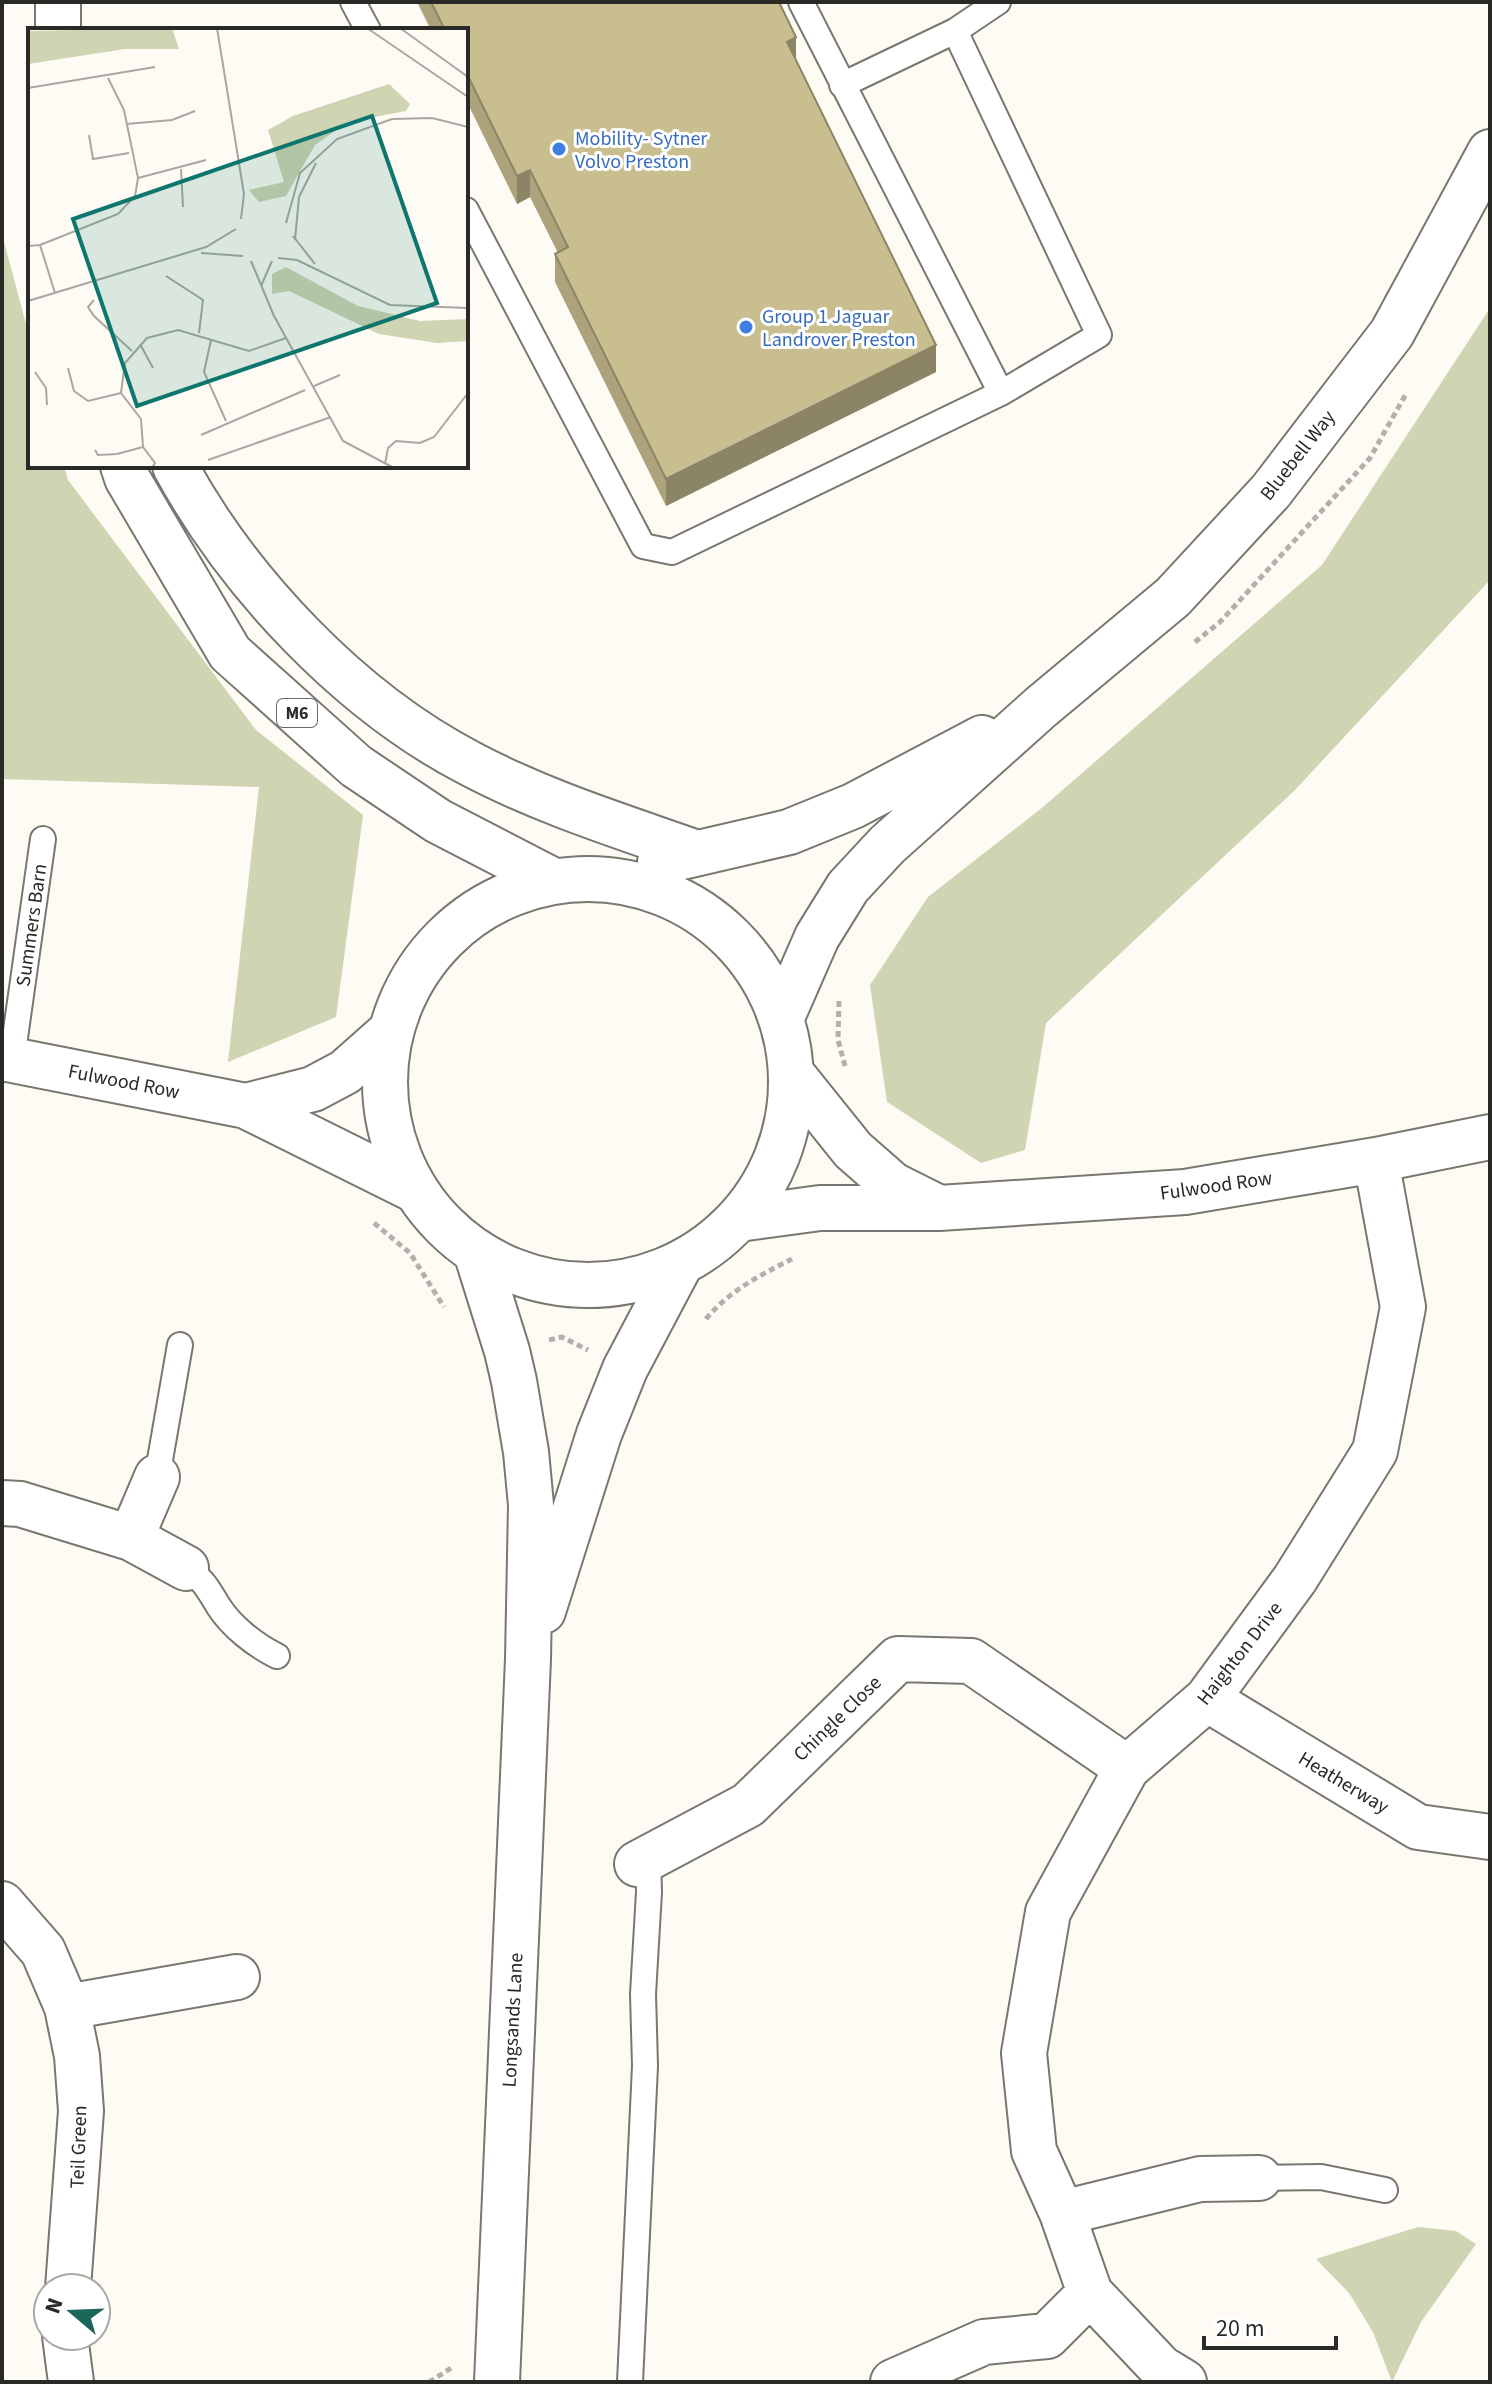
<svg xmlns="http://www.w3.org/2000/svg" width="1492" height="2384" font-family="'Source Sans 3',sans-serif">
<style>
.green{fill:#cfd4b2}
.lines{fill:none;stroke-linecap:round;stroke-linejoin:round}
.lane-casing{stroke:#787770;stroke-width:28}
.street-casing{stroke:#787770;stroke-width:48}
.secondary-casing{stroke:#787770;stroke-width:48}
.highway-casing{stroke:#787770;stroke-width:48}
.path{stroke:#b2b0ab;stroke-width:5;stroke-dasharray:6 4;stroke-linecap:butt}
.lane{stroke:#fff;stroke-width:24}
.street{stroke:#fff;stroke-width:44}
.secondary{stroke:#fff;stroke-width:44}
.highway{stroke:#fff;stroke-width:44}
.wall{fill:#aca37c}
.shaded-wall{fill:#8c8565}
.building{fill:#c8be90;stroke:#8c8565;stroke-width:2}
.shop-dot{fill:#3f7fe0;stroke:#fff;stroke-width:3}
.labels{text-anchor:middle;stroke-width:6;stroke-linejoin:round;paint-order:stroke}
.shield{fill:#fff;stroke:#696967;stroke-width:2}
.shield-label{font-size:18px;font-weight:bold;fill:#292926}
.shop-label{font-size:20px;fill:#366cbe;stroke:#fff;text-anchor:start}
.street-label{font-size:20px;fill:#292926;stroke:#fff}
.inset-road{fill:none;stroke:#a8a7a2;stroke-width:2}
.view{fill:#0f766e;fill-opacity:0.15;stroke:#0f766e;stroke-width:4}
.inset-edge{fill:none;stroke:#292926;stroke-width:4}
</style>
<rect width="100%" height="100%" fill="#fdfbf4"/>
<path class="green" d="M2,234L30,339V466H64L68,480L256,730L363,815L336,1017L228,1062L259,787L2,779Z
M1490,308V580L1295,790L1046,1023L1025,1150L981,1163L887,1102L870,985L928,897L1043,807L1322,565Z
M1418,2227L1456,2231L1476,2244L1421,2322L1392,2382L1373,2332L1349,2293L1316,2259Z"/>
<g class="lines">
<defs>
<path id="lane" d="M353,2L368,30
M801,2L1001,393L1099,335L955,31
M842,85L955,31L998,2
M466,210L643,546L672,552L1001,393
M12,1059L43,839
M157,1477L180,1345
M186,1568C205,1581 207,1588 219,1607C232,1627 255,1645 277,1656
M1259,2178L1321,2177L1385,2190
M630,2382L645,2066L643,1994L649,1892L648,1857"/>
<path id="street" d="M2,1058L246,1106L415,1190
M792,1074L853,1150L893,1185L935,1206
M246,1106L313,1089L345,1072L390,1032
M739,1219L820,1208H939L1185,1192L1376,1160L1490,1137
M2,1503L20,1504L131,1538L186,1568
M131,1538L157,1477
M1207,1699L1418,1827L1490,1837
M637,1864L748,1805L898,1659L971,1661L1127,1768
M2,1904L43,1951L67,2007L77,2056L81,2111L68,2288
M67,2007L237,1977
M1062,2213L1200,2179L1259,2178
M65,2336L71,2382
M893,2382L984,2342L1047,2336L1090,2293
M1184,2382L1161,2368L1090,2293L1062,2213L1034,2151L1024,2053L1048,1912L1127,1768L1207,1699L1295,1579L1375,1451L1403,1307L1376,1160"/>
<path id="secondary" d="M660,862L789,832L853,806L982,738
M385 1082a203 203 0 1 1 406 0a203 203 0 1 1-406 0Z
M782,1017L817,937L848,887L887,845L1041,707L1173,597L1271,491L1392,333L1490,152
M476,1252L507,1351L514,1381L526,1452L531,1505L528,1659L497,2382
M543,1611L599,1434L625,1369L681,1263"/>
<path id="highway" d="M58,30V2
M123,466L127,478L230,653L356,766L438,821L552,880
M175,466C239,584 351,702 471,764C543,802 620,826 697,853"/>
</defs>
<use href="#lane" class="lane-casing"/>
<use href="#street" class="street-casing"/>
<use href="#secondary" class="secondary-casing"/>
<use href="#highway" class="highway-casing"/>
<path class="path" d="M1195,642L1220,622L1370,458L1407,392
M839,1001L838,1040L845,1066
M374,1223L410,1253L444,1307
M706,1319C729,1291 760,1275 792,1259
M549,1340L562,1337L588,1350
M429,2382L453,2367"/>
<use href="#lane" class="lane"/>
<use href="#street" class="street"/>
<use href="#secondary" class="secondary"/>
<use href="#highway" class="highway"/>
</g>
<path class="wall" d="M417,2H779L796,61L936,372L666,506L555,282V254L558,253L530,197L517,204L466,100V30H431Z"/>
<path class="shaded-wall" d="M796,37V65L787,42Z
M530,170V197L517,204V176Z
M936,345V372L666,506V479Z"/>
<path class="building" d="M431,2H779L796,37L787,42L936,345L666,479L555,254L568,247L530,170L517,176L466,72V30H445Z"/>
<g class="shop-dot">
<circle cx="559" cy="149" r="8"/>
<circle cx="746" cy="327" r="8"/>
</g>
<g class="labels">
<rect class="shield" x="277" y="699" width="40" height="28" rx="6"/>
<g class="shield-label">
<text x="297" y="719">M6</text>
</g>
<g class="shop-label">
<text x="575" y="145">Mobility- Sytner<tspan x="575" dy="23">Volvo Preston</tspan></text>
<text x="762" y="323">Group 1 Jaguar<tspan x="762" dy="23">Landrover Preston</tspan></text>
</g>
<g class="street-label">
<text transform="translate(1297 455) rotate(-52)" y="7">Bluebell Way</text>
<text transform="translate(31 925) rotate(-82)" y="7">Summers Barn</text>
<text transform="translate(124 1081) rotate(11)" y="7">Fulwood Row</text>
<text transform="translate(1216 1185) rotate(-8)" y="7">Fulwood Row</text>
<text transform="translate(1239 1653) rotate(-52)" y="7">Haighton Drive</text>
<text transform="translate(837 1718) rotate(-44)" y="7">Chingle Close</text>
<text transform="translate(1344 1782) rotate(31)" y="7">Heatherway</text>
<text transform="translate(512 2020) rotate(-87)" y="7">Longsands Lane</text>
<text transform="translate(78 2147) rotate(-88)" y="7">Teil Green</text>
</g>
</g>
<g transform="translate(28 28)">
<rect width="440" height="440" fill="#fdfbf4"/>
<path d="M144,0L151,21H97L0,36V3ZM361,56L382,76L378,83L320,94L287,117L258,168L231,174L221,162L256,154L240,102L265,88ZM258,239L330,278L392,293L440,291V313L409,315L351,306L261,263L244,266V246Z" fill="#cfd4b2"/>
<path class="inset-road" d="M189,0L216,166L213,191M339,0L440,69M372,0L440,49M0,60L127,39M98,96L144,92L167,83M61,107L65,131L101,125M153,141L155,179M110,150L178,132M258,195L272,145L309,111L364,91L404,90L440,99M265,208L287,236M267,212L271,169L288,135M12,217L90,186L107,168L110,150L96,82L80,50M0,218L12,217L27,265M173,225L215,228M250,230L269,232L362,277L440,280M223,233L246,288L315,413L366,440M138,248L175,272L171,305M233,258L244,233M66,272L60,279L66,288L104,323M0,273L178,219L208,201M183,312L176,344L198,393M112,316L125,340M40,340L46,363L60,373L93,365M7,344L18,360L19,377M286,358L312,347M173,407L277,362M115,419L127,435L124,440M67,422L70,427L89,426L115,419L113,391L93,365L97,335L119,310L150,302L221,323L258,310M180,432L303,389M357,436L360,420L368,413L392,415L406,409L440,365"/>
<path class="view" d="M344,88L409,275L109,378L45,191Z"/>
<rect width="440" height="440" class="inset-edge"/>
</g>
<rect width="1492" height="2384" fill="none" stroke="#292926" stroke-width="8"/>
<g transform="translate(72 2312) rotate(289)"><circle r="38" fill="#ffffff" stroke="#a9a9a8" stroke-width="2"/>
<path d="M0-6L14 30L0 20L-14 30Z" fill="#1d665c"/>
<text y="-12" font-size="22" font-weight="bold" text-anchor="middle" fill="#292926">N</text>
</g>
<path d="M1204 2336v12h132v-12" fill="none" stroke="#292926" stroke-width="4"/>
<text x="1216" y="2336" font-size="24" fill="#292926" stroke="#ffffff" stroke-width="6" paint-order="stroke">20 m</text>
</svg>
